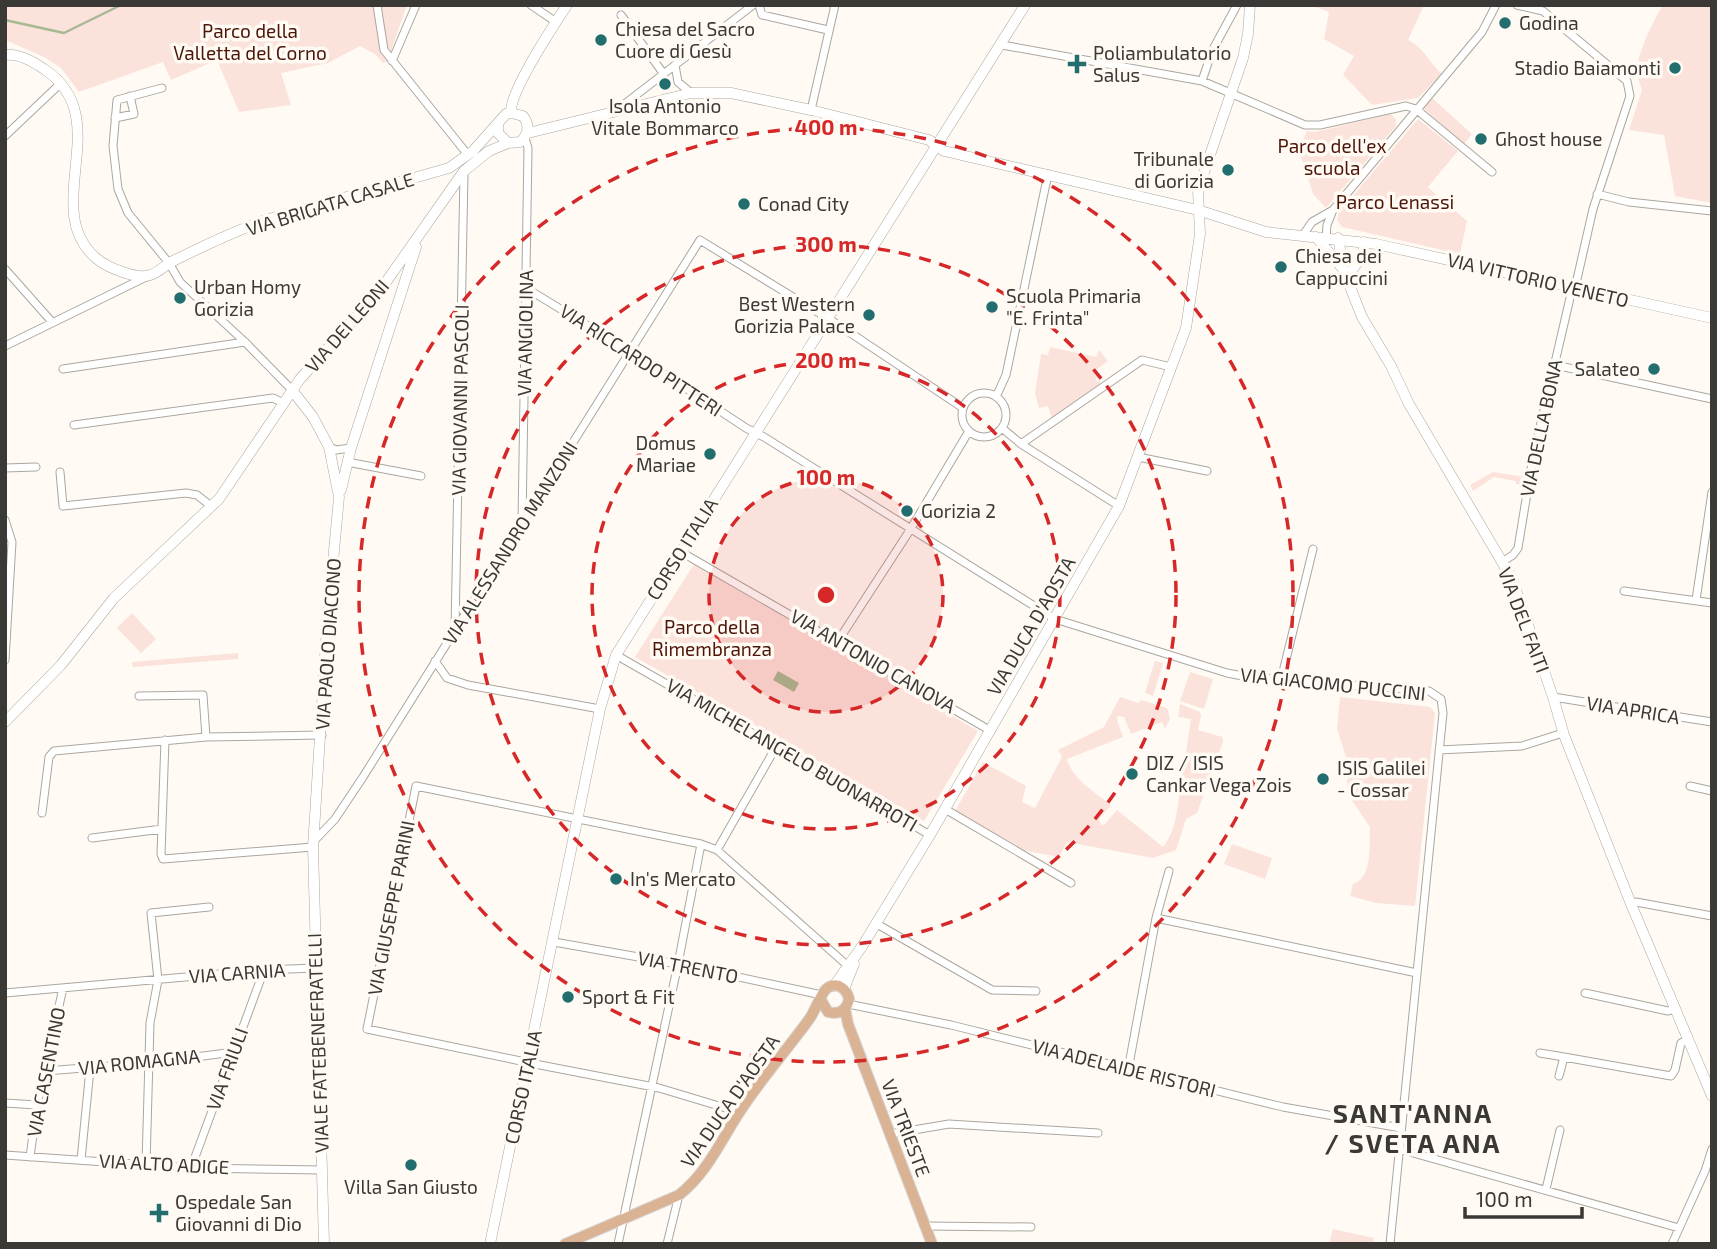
<svg xmlns="http://www.w3.org/2000/svg" width="1717" height="1249" font-family="'Exo 2',sans-serif">
<style>
.green{fill:#fbe2db}
.water{fill:#a7b992}
.lines{fill:none;stroke-linecap:round;stroke-linejoin:round}
.stream{stroke:#a7b992;stroke-width:2.5}
.street-casing{stroke:#aba79f;stroke-width:9}
.secondary-casing{stroke:#aba79f;stroke-width:11}
.primary-casing{stroke:#d8d7d7;stroke-width:12}
.street{stroke:#fff;stroke-width:7}
.secondary{stroke:#fff;stroke-width:10}
.primary{stroke:#d9b394;stroke-width:10}
.ring{fill:none;stroke:#d62828;stroke-width:3.5;stroke-dasharray:12 9}
.poi-dot{fill:#226e6f;stroke:#fffbf4;stroke-width:2.5}
.labels{text-anchor:middle;stroke-width:7;stroke-linejoin:round;paint-order:stroke}
.poi-label{font-size:19px;fill:#3b3935;stroke:#fffbf4;text-anchor:start}
.park-label{font-size:19px;fill:#4d1507;stroke:#fffbf4}
.street-label{font-size:19px;fill:#3b3935;stroke:#fffbf4}
.district-label{font-size:26px;font-weight:bold;letter-spacing:2px;fill:#3b3935;stroke:#fffbf4}
.centre{fill:#d62828;stroke:#fffbf4;stroke-width:3.5}
.ring-label{font-size:21px;text-anchor:middle;font-weight:bold;fill:#d62828;stroke:#fffbf4;stroke-width:7;stroke-linejoin:round;paint-order:stroke}
</style>
<rect width="100%" height="100%" fill="#fffbf4"/>
<path class="green" d="M5,5H407L392,48L390,61L383,63L375,54L360,46L328,63L281,73L291,105L239,112L217,60L171,80L163,62L79,92L61,68L44,57L5,40Z
M1310,5H1424L1408,40C1425,49 1428,61 1442,74L1418,98L1372,105L1343,75L1354,56L1324,39L1329,12Z
M1663,5H1712V203L1675,196L1664,135L1629,130L1642,90C1641,86 1637,77 1637,76C1635,57 1653,21 1663,5Z
M1432,98L1472,134L1464,144L1423,108Z
M1391,114L1396,120V126L1326,208L1313,194L1299,150L1307,131L1315,132Z
M1418,119L1458,151L1428,187L1441,199L1439,202L1448,210L1451,207L1467,221L1460,254L1342,227L1337,220L1339,212Z
M1050,347L1096,357L1099,350L1108,361L1096,370L1098,377L1095,379L1097,382L1100,380V385L1052,419L1048,406L1039,408L1035,393L1041,354L1048,355Z
M1493,472L1525,477L1523,485L1516,484V481L1494,477L1473,491L1470,485Z
M694,564L978,731L924,821L635,657Z
M132,613L156,639L141,653L117,628Z
M238,653V659L133,667L132,662Z
M1155,661L1163,663L1153,696L1145,693Z
M1190,672L1213,679L1204,709L1180,701Z
M1120,697L1138,703L1141,700L1167,708L1170,719L1165,729L1162,722L1131,734L1124,717L1118,716L1117,720L1123,737L1067,759C1073,780 1095,792 1111,805L1099,819L1101,825L1105,824L1117,810L1163,847C1177,830 1177,807 1181,785L1199,788L1203,785L1200,781L1182,778L1191,719L1178,717L1180,704L1200,712L1201,715L1198,730L1222,737L1223,742L1197,813L1186,819L1176,850L1153,858L1067,842L1059,857L1021,850L955,811L983,762L1026,786L1022,802L1035,808L1062,757L1058,750L1104,727Z
M1340,697L1430,707L1435,713L1415,906L1376,903L1350,896L1353,884C1373,878 1369,844 1370,827L1347,793L1348,764L1337,728Z
M1232,844L1272,858L1265,879L1224,864Z
M1333,1229L1374,1238L1373,1244H1329Z"/>
<path class="water" d="M778,671L799,683L794,692L773,680Z"/>
<g class="lines">
<path class="stream" d="M5,20L64,33L121,5"/>
<defs>
<path id="street" d="M377,5L384,50L468,155
M531,5L556,22
M759,5L762,15L828,30
M621,15L663,73
M1002,45L1202,81L1305,125H1320L1406,106L1416,109L1492,172
M392,61L416,5
M675,65L678,82L691,93
M1202,81L1212,51L1237,5
M162,88L117,100L113,146L118,189L128,213L169,263L180,282L245,342L292,390
M618,109L753,5
M811,110L835,5
M115,118L134,114L130,96
M5,136L60,84
M1597,194L1629,202L1712,211
M1303,235L1312,222L1333,210
M1326,238L1327,225L1333,210L1482,32L1496,5
M5,269L52,322
M526,288L631,352L746,428L764,437L1055,619L1227,673L1248,677L1429,691L1441,699L1443,713L1390,1244
M5,346L146,277
M1555,365L1712,399
M63,369L245,342
M962 415a22 22 0 1 1 44 0a22 22 0 1 1-44 0Z
M996,397L1006,375L1048,174
M74,425L273,398L283,403
M1002,428L1021,444L1119,506
M1021,444L1142,360L1171,367
M329,447L336,450L351,448
M1138,457L1207,471
M347,462L421,476
M5,468L36,467
M60,472L63,506L186,493L197,495L211,506
M5,520L12,542L5,660
M522,522L528,148L525,138
M681,552L991,731
M1502,562L1513,555L1518,548L1533,457L1570,298L1575,288L1593,209L1630,96L1627,81L1543,11L1517,5
M1624,591L1712,603
M1696,600L1712,492
M455,628L464,174
M838,641L910,530L969,431
M616,655L930,835
M435,661L447,678L468,685L600,709
M1281,680L1313,549
M139,696L203,695L206,737
M1553,697L1712,722
M165,740L161,854L163,859L313,847
M1439,750L1522,746L1563,733
M1690,786L1712,791
M945,809L1071,883
M42,813L49,757L54,751L206,737L322,735
M92,838L162,829
M314,841L335,819L363,777L700,240L837,324L963,408
M717,850L776,747
M1631,904L1636,902L1712,916
M1156,918L1417,973
M877,924L992,990L1036,991
M554,942L678,964L822,995
M5,993L264,970L315,968
M1585,993L1668,1011L1674,1009
M848,1004L951,1025L1283,1107L1401,1128
M1540,1053L1564,1057
M1128,1070L1156,918L1169,871
M45,1071L149,1063L234,1052
M1559,1076L1564,1057L1671,1076L1675,1070L1681,1043L1688,1040
M5,1103L37,1105
M739,1112L659,1088L540,1065L367,1029L416,786L701,844L717,850L848,966
M890,1134L949,1124L1098,1133
M1399,1149L1679,1228
M5,1155L191,1168L322,1170
M30,1157L37,1105L63,988
M81,1160L90,1069
M146,1164L150,1023L158,980L151,913L209,907
M191,1168L264,970
M1546,1189L1560,1130
M925,1226L1031,1227
M618,1244L678,964L701,844
M667,1244L679,1195
M1672,1244L1705,1171L1712,1149"/>
<path id="secondary" d="M5,55C18,53 34,62 44,69C118,118 38,208 96,258C106,267 137,280 150,275C158,273 165,265 173,261C201,247 231,233 260,222C280,215 301,210 322,204C364,192 407,180 449,168L473,151L506,114L511,113L523,116C530,125 529,134 520,142L508,143L498,133V123
M511,113C509,92 554,25 567,5
M528,133L691,93H731L811,110L929,140L944,151L1198,210L1266,232L1376,244L1712,318
M1316,237L1343,269L1362,317L1391,366L1409,404L1512,579L1553,697L1564,735L1631,904L1712,1096
M1338,238L1343,265
M1347,277L1363,255L1364,242
M292,390L313,417L329,447L339,497L327,626L313,847L324,1244
M341,490L351,448L416,247
M5,722L61,665L114,598L219,499L300,379L379,292L464,171L489,151L508,143
M834,986L863,945L930,835L1119,506L1186,328L1200,234L1198,190L1243,58L1248,34L1250,5
M844,989L854,964
M490,1244L600,709L616,655L1025,5"/>
<path id="primary" d="M845,1009L848,1024L932,1244
M565,1244L679,1195C707,1173 720,1142 739,1113C760,1080 787,1050 810,1018C815,1011 822,990 829,987C839,982 847,990 849,999C847,1010 839,1015 828,1012L821,1000"/>
</defs>
<use href="#street" class="street-casing"/>
<use href="#secondary" class="secondary-casing"/>
<use href="#primary" class="primary-casing"/>
<use href="#street" class="street"/>
<use href="#secondary" class="secondary"/>
<use href="#primary" class="primary"/>
</g>
<circle cx="826" cy="595" r="117" fill="#d62828" fill-opacity=".12"/>
<g class="ring">
<circle cx="826" cy="595" r="117"/>
<circle cx="826" cy="595" r="234"/>
<circle cx="826" cy="595" r="350"/>
<circle cx="826" cy="595" r="467"/>
</g>
<g class="poi-dot">
<circle cx="1505" cy="23" r="7"/>
<circle cx="601" cy="40" r="7"/>
<path d="M1073.5 53.5h7v7h7v7h-7v7h-7v-7h-7v-7h7z"/>
<circle cx="1675" cy="68" r="7"/>
<circle cx="665" cy="84" r="7"/>
<circle cx="1481" cy="139" r="7"/>
<circle cx="1228" cy="170" r="7"/>
<circle cx="744" cy="204" r="7"/>
<circle cx="1281" cy="267" r="7"/>
<circle cx="180" cy="298" r="7"/>
<circle cx="992" cy="307" r="7"/>
<circle cx="869" cy="315" r="7"/>
<circle cx="1654" cy="369" r="7"/>
<circle cx="710" cy="454" r="7"/>
<circle cx="907" cy="511" r="7"/>
<circle cx="1132" cy="774" r="7"/>
<circle cx="1323" cy="779" r="7"/>
<circle cx="616" cy="879" r="7"/>
<circle cx="568" cy="997" r="7"/>
<circle cx="411" cy="1165" r="7"/>
<path d="M155.5 1202.5h7v7h7v7h-7v7h-7v-7h-7v-7h7z"/>
</g>
<g class="labels">
<g class="poi-label">
<text x="1519" y="30">Godina</text>
<text x="615" y="36">Chiesa del Sacro<tspan x="615" dy="22">Cuore di Gesù</tspan></text>
<text x="1093" y="60">Poliambulatorio<tspan x="1093" dy="22">Salus</tspan></text>
<text x="1661" y="75" text-anchor="end">Stadio Baiamonti</text>
<text x="665" y="113" text-anchor="middle">Isola Antonio<tspan x="665" dy="22">Vitale Bommarco</tspan></text>
<text x="1495" y="146">Ghost house</text>
<text x="1214" y="166" text-anchor="end">Tribunale<tspan x="1214" dy="22">di Gorizia</tspan></text>
<text x="758" y="211">Conad City</text>
<text x="1295" y="263">Chiesa dei<tspan x="1295" dy="22">Cappuccini</tspan></text>
<text x="194" y="294">Urban Homy<tspan x="194" dy="22">Gorizia</tspan></text>
<text x="1006" y="303">Scuola Primaria<tspan x="1006" dy="22">"E. Frinta"</tspan></text>
<text x="855" y="311" text-anchor="end">Best Western<tspan x="855" dy="22">Gorizia Palace</tspan></text>
<text x="1640" y="376" text-anchor="end">Salateo</text>
<text x="696" y="450" text-anchor="end">Domus<tspan x="696" dy="22">Mariae</tspan></text>
<text x="921" y="518">Gorizia 2</text>
<text x="1146" y="770">DIZ / ISIS<tspan x="1146" dy="22">Cankar Vega Zois</tspan></text>
<text x="1337" y="775">ISIS Galilei<tspan x="1337" dy="22">- Cossar</tspan></text>
<text x="630" y="886">In's Mercato</text>
<text x="582" y="1004">Sport &amp; Fit</text>
<text x="411" y="1194" text-anchor="middle">Villa San Giusto</text>
<text x="175" y="1209">Ospedale San<tspan x="175" dy="22">Giovanni di Dio</tspan></text>
</g>
<g class="park-label">
<text x="250" y="38">Parco della<tspan x="250" dy="22">Valletta del Corno</tspan></text>
<text x="1332" y="153">Parco dell'ex<tspan x="1332" dy="22">scuola</tspan></text>
<text x="1395" y="209">Parco Lenassi</text>
<text x="712" y="634">Parco della<tspan x="712" dy="22">Rimembranza</tspan></text>
</g>
<g class="street-label">
<text transform="translate(330 204) rotate(-17)" y="7">VIA BRIGATA CASALE</text>
<text transform="translate(1538 280) rotate(13)" y="7">VIA VITTORIO VENETO</text>
<text transform="translate(347 326) rotate(-49)" y="7">VIA DEI LEONI</text>
<text transform="translate(525 333) rotate(-89)" y="7">VIA ANGIOLINA</text>
<text transform="translate(641 360) rotate(33)" y="7">VIA RICCARDO PITTERI</text>
<text transform="translate(460 400) rotate(-89)" y="7">VIA GIOVANNI PASCOLI</text>
<text transform="translate(1541 428) rotate(-78)" y="7">VIA DELLA BONA</text>
<text transform="translate(510 543) rotate(-58)" y="7">VIA ALESSANDRO MANZONI</text>
<text transform="translate(682 549) rotate(-58)" y="7">CORSO ITALIA</text>
<text transform="translate(1524 620) rotate(69)" y="7">VIA DEL FAITI</text>
<text transform="translate(1031 626) rotate(-60)" y="7">VIA DUCA D'AOSTA</text>
<text transform="translate(328 644) rotate(-86)" y="7">VIA PAOLO DIACONO</text>
<text transform="translate(873 661) rotate(30)" y="7">VIA ANTONIO CANOVA</text>
<text transform="translate(1333 684) rotate(6)" y="7">VIA GIACOMO PUCCINI</text>
<text transform="translate(1633 710) rotate(9)" y="7">VIA APRICA</text>
<text transform="translate(792 755) rotate(30)" y="7">VIA MICHELANGELO BUONARROTI</text>
<text transform="translate(391 908) rotate(-79)" y="7">VIA GIUSEPPE PARINI</text>
<text transform="translate(688 967) rotate(11)" y="7">VIA TRENTO</text>
<text transform="translate(237 973) rotate(-4)" y="7">VIA CARNIA</text>
<text transform="translate(318 1043) rotate(-92)" y="7">VIALE FATEBENEFRATELLI</text>
<text transform="translate(139 1062) rotate(-6)" y="7">VIA ROMAGNA</text>
<text transform="translate(1124 1068) rotate(14)" y="7">VIA ADELAIDE RISTORI</text>
<text transform="translate(227 1069) rotate(-70)" y="7">VIA FRIULI</text>
<text transform="translate(46 1072) rotate(-79)" y="7">VIA CASENTINO</text>
<text transform="translate(523 1087) rotate(-78)" y="7">CORSO ITALIA</text>
<text transform="translate(730 1101) rotate(-55)" y="7">VIA DUCA D'AOSTA</text>
<text transform="translate(906 1128) rotate(69)" y="7">VIA TRIESTE</text>
<text transform="translate(164 1164) rotate(3)" y="7">VIA ALTO ADIGE</text>
</g>
<g class="district-label">
<text x="1413" y="1123">SANT'ANNA<tspan x="1413" dy="30">/ SVETA ANA</tspan></text>
</g>
</g>
<circle cx="826" cy="595" r="10" class="centre"/>
<g class="ring-label">
<text x="826" y="135">400 m</text>
<text x="826" y="252">300 m</text>
<text x="826" y="368">200 m</text>
<text x="826" y="485">100 m</text>
</g>
<rect width="1717" height="1249" fill="none" stroke="#3b3935" stroke-width="14"/>
<path d="M1465 1207v10h117v-10" fill="none" stroke="#3b3935" stroke-width="3.5"/>
<text x="1476" y="1207" font-size="21" fill="#3b3935" stroke="#fffbf4" stroke-width="5" paint-order="stroke">100 m</text>
</svg>
